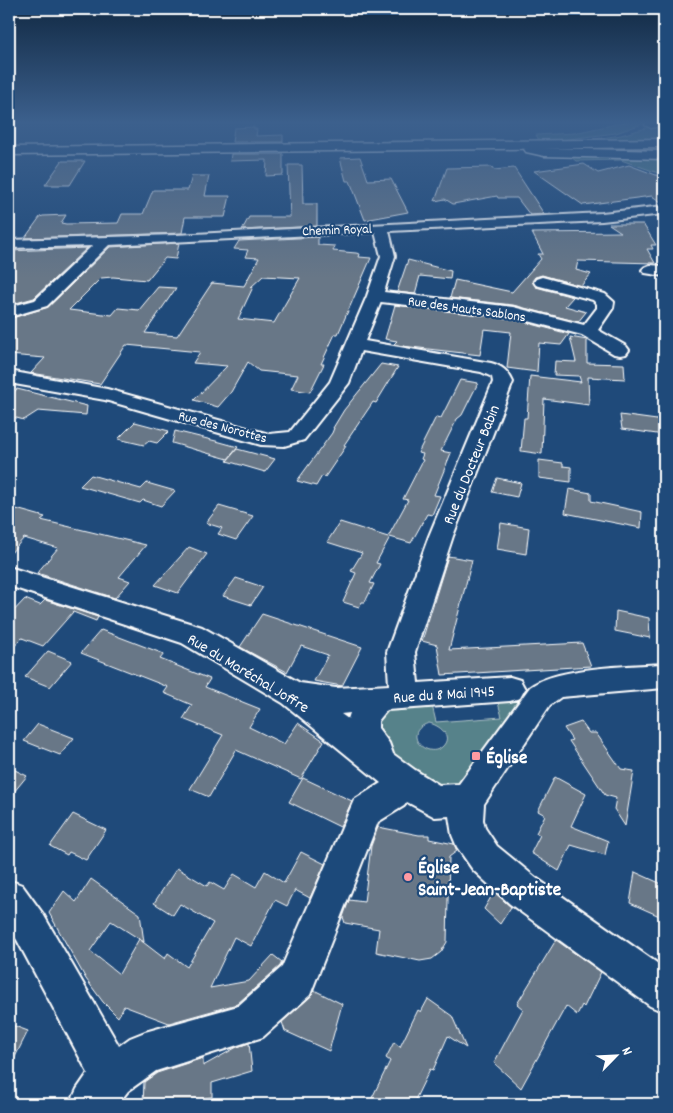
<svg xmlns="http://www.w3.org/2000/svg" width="673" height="1113" font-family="Dekko,sans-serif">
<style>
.green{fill:#57828a;stroke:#abc0c4;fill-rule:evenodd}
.building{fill:#677787;stroke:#fff;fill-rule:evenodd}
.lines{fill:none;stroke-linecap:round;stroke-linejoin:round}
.minor-casing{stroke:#fff;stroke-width:4}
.major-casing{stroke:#fff;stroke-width:3}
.highway-casing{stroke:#fff;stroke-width:3}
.minor{fill:#1f4a7a;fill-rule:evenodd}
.major{fill:#1f4a7a;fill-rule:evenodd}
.highway{fill:#1f4a7a;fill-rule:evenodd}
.poi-dot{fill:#ff9aa2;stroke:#1f4a7a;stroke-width:2}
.labels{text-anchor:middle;stroke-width:4.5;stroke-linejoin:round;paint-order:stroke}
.far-street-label{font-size:14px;fill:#fff;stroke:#1f4a7a}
.street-label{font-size:16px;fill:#fff;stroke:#1f4a7a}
.near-poi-label{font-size:19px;font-weight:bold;fill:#fff;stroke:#1f4a7a;text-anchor:start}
</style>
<rect width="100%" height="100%" fill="#1f4a7a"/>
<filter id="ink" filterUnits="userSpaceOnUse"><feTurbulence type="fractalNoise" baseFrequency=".02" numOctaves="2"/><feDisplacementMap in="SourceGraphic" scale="10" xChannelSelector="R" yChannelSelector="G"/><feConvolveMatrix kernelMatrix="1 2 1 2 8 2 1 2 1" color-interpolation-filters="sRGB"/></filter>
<g filter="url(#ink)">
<path class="green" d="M626,122H648L616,133L553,141L387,145V141L511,142L539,140L536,135L574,133Z
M664,123V141H581L621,135Z
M585,155L664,157V175L621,160L576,161L571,157H561Z
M510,689L540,696L468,800L435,801L403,781L365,737C357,719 367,711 379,698ZM495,692L502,717L436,722L430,697ZM429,723C439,725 454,736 442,747C426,760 400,732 429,723Z"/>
<path class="building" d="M254,127V129H257L256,136L283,135V142H232L234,128Z
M231,154H283V175L266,176L267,160L230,161Z
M360,157L368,180L391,179L408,212L365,220L350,181H346L340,158Z
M62,161H85L70,185H45Z
M584,164L598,173L629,165L664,178V204L652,196L583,205L534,171Z
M288,165H302L303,204H317V226L242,230L249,217H290Z
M492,167L494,170L514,168L544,214L530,215L517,198H498L497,196L453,204L445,199L435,201L447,168Z
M192,176H209L205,196H230L225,217H185L182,233L25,238L40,217L43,216L66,215L61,223L66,224L118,223L122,214H143L153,190H188Z
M609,224H643L656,245H651L653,249H647L655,263L578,261L576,270L591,274L581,286L542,275L535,277L532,281L536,287L573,297L565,306L586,312L578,322L513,305L450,298L455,280L512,292L541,259L538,254H543L532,233L621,232Z
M318,237V245L335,246L333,251L356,253L360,254L359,257L371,258L338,334H335L321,364H324L310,392L291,389L298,375L259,371L248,362L231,392L218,407L194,400L227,366L193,363L200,352L126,345L100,384L31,373L45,358L9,355V319L48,307L110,247L179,243L176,259L165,258L147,280L113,277L101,278L69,310L112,315L118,308L139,310L158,287L176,288L145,333L177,336L212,283L244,286L259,258L245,257L248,250L234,249L239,241ZM263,276L300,278L274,323L238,319L253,287H251Z
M87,248L34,298L9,305V251Z
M408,260L451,271L450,279L420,276L415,294L397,292Z
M395,305L513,319L569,334L561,345L539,343L537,372L507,368L511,332L484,329L480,355L402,346L394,344L397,341L385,339Z
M570,337L587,340V363L624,364L625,379L588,377L589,405L544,399L542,454L521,451L524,418H527L530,376L581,382L579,376L554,375L555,361L576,362Z
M381,364L398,367L376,403L373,402L344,445L346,446L325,477L322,476L316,486L297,481L332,433L334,428H333L344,410Z
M460,380L478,383L462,415L457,419L441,451L451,453L434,495L440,496L432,515L427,514L411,543L390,537L376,563L380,564L370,583L374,584L365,602H362L359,607L343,602L356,573L351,571L362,553L327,542L340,522L388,537L408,500L403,499L423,460L421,459L423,454L418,453L436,417L441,418Z
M17,389L87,406L86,415L38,411L24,420L9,416V392H14Z
M620,415L664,421V435L622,429Z
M135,422L169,431L157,443L149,441L144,445L118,439Z
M175,431L220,442L238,447L228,459L172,443Z
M237,449L275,459L265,472L227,461Z
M539,460L563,463V466L571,467V482L539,478Z
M91,475L141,489L147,483L175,491L161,506L143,500L140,503L80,486Z
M497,478L521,483L517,497L492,492Z
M569,489L591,493V501L642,512L641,528L565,513Z
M219,506L253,516L236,540L218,534L222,528L206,523Z
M9,507L45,517L41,520L146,545L119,577L130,581L115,598L37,573L58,548L24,538L9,555Z
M501,523L529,528L526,554L497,549Z
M189,547L207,554L178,593L155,585Z
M448,556L472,560L449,650L582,643L591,666L442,675L437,645L422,641Z
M236,578L263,587L251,605L223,596Z
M25,599L40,605L45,600L98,617L96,621L73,612L43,646L22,638L9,652V616Z
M616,611L649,618L650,638L615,631Z
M262,614L362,647L342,686L314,681L328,655L301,646L287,672L240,647Z
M101,630L164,654L160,659L210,679L205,687L260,709L249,727L284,744L298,723L324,741L301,779L236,750L209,797L190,789L223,735L183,719L192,705L164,693L168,687L81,653Z
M48,651L72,661L50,687L25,677Z
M581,722L589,733H596L621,769L634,771L625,826L614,809L616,798L605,795L569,741L572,740L564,728Z
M38,724L74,738L60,755L24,741Z
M9,767L27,776L9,798Z
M555,777L586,794L571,826L608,841L605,855L571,845L559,871L531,853L540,835L536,833L545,815L538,811Z
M303,778L352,801L340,827L289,802Z
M73,814L106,830L86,860L69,852L67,855L50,846Z
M378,827L419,835H429V839L454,844L457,851L449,857L447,942L441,952L432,959L420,961L376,952L379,929L345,923L343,917L349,900L364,902L371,846Z
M301,852L325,864L310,898L295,890L287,906L275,900L251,946L234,937L210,988L249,981L273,955L282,962L280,966L237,1004L169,1023L124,1006L118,1017L103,1002L86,979L49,913L64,891L76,902L91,879L140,914L144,942L111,921L90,951L119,974L139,939L165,959L168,953L187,967L213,923L180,904L173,915L154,903L177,868L207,886L210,882L224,890L234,874L256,887L265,871L284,883Z
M635,872L664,885V918L630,903Z
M494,892L511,907L500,924L484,909Z
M556,940L601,972L584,1007L582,1005L577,1015L566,1006L521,1088L494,1063L523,1009L517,1004Z
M314,990L342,1004L329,1051L285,1031L282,1022L311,996Z
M428,999L452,1016L466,1048L448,1036L433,1070L430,1069L413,1104H369L390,1061L386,1058L394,1042L400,1047L418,1010L421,1012Z
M9,1024L28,1031L9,1069Z
M249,1043L252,1071L212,1083V1097L204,1098V1104H143L144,1082L157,1073L203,1058V1066L237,1047Z"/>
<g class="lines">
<defs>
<path id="minor" d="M664,206V214L602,221L389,231L395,256L384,292L513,307L584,325L597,308V304L593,300L536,285L534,282L536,279L542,277L605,294L614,302L613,308L598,330L626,346L629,350L626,354L620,355L614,354L582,335L513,317L381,302L365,341L491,363C502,366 508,371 513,382L453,536L415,652L418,683L510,677L520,680L525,689L520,698L510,701L387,710L378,721V728L389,743L393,754L415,770L439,785L459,784L530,687C557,667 629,666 664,664V688L561,697L550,705L484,804L483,820L485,828L497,846L536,878L664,968V1012L650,1006L510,904L473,870L457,847L452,835L449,816L435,817L407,802L404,806L378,822L310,995L263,1037L156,1071L128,1091L118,1104H70L77,1089L88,1073L17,940L9,929V880L22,885L43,914L119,1046L130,1038L145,1032L238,1006L282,967L354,800L381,783L283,703L182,643L9,586V567L202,627L300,683L336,688L389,685L387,652L429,536L493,382L492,377L481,372L361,351L349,383L304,440L284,446L261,445L105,400L9,383V371L107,389L269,434L290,432L330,382L367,296L381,256L375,232L109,245L47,306L9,317V307L35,300L92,246L9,248V240L176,235L602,213ZM350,713L348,719L341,714Z
M650,265L664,266V276L645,273L642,270L645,267Z"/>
<path id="major" d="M664,139V147L9,155V147Z"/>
<path id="highway" d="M664,122V125L651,128L645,125L647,122Z
M530,145L544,148L664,151V159L544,156L526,152L524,149Z"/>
</defs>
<use href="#minor" class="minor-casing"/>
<use href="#major" class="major-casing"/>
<use href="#highway" class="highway-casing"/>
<use href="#minor" class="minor"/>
<use href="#major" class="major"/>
<use href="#highway" class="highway"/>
</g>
</g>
<linearGradient id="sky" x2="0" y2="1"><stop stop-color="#112943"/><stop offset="0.44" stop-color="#3c608d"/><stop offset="1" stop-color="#3c608d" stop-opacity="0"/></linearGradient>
<rect width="673" height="278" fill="url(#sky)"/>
<g class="poi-dot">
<rect x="471" y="751" width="10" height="10" rx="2.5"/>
<circle cx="408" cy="877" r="5"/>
</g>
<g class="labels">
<g class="far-street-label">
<text transform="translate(337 229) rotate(-2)" y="5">Chemin Royal</text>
<text transform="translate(467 308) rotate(8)" y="5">Rue des Hauts Sablons</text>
<text transform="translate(223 426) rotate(15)" y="5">Rue des Norottes</text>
</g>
<g class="street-label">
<text transform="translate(470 464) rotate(-68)" y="6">Rue du Docteur Babin</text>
<text transform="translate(249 672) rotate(31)" y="6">Rue du Maréchal Joffre</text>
<text transform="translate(444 693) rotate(-4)" y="6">Rue du 8 Mai 1945</text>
</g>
<g class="near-poi-label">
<text x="486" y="763">Église</text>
<text x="418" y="873">Église<tspan x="418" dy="22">Saint-Jean-Baptiste</tspan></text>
</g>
</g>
<rect width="673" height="1113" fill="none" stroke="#1f4a7a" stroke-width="30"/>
<rect x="15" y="15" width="643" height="1083" fill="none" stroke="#fff" stroke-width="2" filter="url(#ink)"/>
<g transform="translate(616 1056) rotate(66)" stroke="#1f4a7a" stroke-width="4" paint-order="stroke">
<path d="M0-4L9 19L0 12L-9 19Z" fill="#ffffff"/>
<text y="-8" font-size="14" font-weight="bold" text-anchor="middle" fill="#ffffff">N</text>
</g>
</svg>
